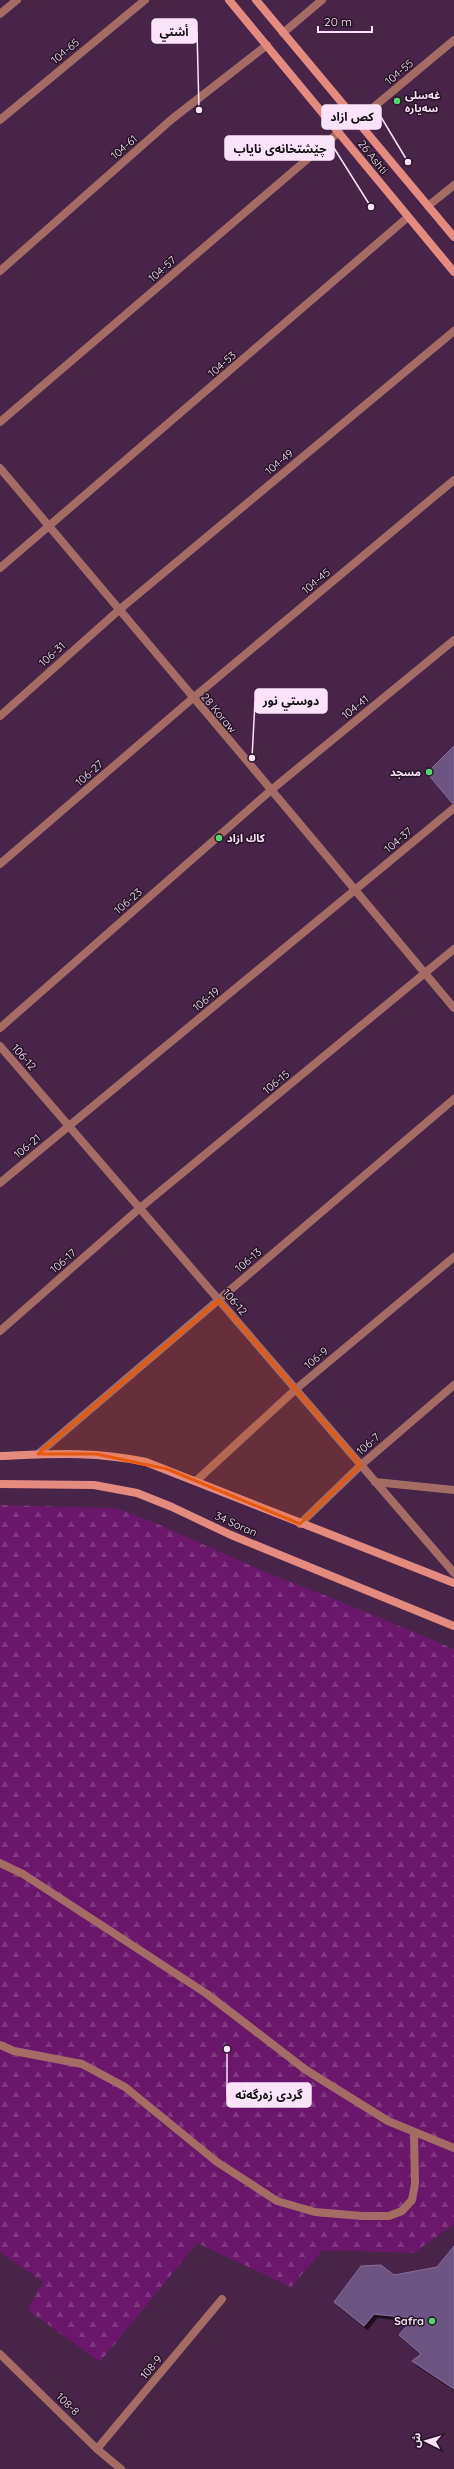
<svg xmlns="http://www.w3.org/2000/svg" width="454" height="2469" font-family="Quicksand,'Noto Sans Arabic',sans-serif">
<style>
.forest{fill:url(#forest-firs)}
.building{fill:#6c5482;stroke:#876e9e;filter:url(#shadow)}
.lines{fill:none;stroke-linecap:round;stroke-linejoin:round}
.service{stroke:#a56c65;stroke-width:8}
.minor{stroke:#a56c65;stroke-width:8}
.tertiary{stroke:#a56c65;stroke-width:8}
.secondary{stroke:#e48b80;stroke-width:8}
.marked{fill:#e8590c;fill-opacity:0.2;stroke:#e8590c;stroke-width:3;stroke-linejoin:round}
.poi-dot{fill:#57d570;stroke:#251525;stroke-width:1.5}
.labels{text-anchor:middle;stroke-width:3;stroke-linejoin:round;paint-order:stroke}
.street-label{font-size:11px;fill:#fae2f8;stroke:#251525}
.poi-label{font-size:11px;font-weight:bold;fill:#fae2f8;stroke:#251525;text-anchor:start}
.leader{fill:none;stroke:#fae2f8;stroke-width:1.5}
.callout-dot{fill:#fae2f8;stroke:#251525;stroke-width:1.5}
.callout{fill:#fae2f8;stroke:#fae2f8;stroke-width:1.5}
.callout-label{font-size:12px;text-anchor:middle;font-weight:bold;fill:#111}
</style>
<defs>
<pattern id="forest-firs" width="22" height="20" patternUnits="userSpaceOnUse"><rect width="22" height="20" fill="#6a176b"/><path d="M5 1l3.5 6h-7zM16 11l3.5 6h-7z" fill="#803881"/></pattern>
<filter id="shadow"><feDropShadow dx="3.5" dy="3.5" stdDeviation="0" flood-color="#0009"/></filter>
</defs>
<rect width="100%" height="100%" fill="#482448"/>
<path class="forest" d="M0,1505L116,1508L160,1525L258,1569L349,1605L454,1649V2224L414,2253L323,2250L291,2287L197,2243L100,2362L28,2310L43,2282L0,2252Z"/>
<path class="building" d="M454,746V803H452L427,773Z
M454,2246V2389L412,2361L421,2354L399,2335L413,2318L374,2314L364,2326L334,2302L361,2266L381,2265L394,2275L437,2267Z"/>
<g class="lines">
<path class="service" d="M0,1863L23,1874L207,1994L306,2070L388,2121L454,2148
M0,2045L14,2051L82,2064L125,2087L217,2162L277,2201L315,2212L362,2216H389L402,2211L412,2200L415,2184L414,2132"/>
<path class="minor" d="M0,14L17,0
M283,33L322,0
M0,120L145,0
M357,121L454,40
M428,206L454,185
M0,271L172,119L267,45
M0,422L339,132
M0,568L408,217
M0,716L119,610L454,331
M0,864L193,698L454,480
M0,1028L270,791L454,640
M0,1046L454,1573
M0,1183L454,808
M0,1331L140,1208L454,949
M38,1454L454,1099
M196,1481L296,1389L454,1257
M375,1482L454,1490
M300,1524L361,1465L454,1385
M0,2354L97,2449L121,2469
M97,2449L222,2299"/>
<path class="tertiary" d="M0,468C151,648 304,827 454,1008"/>
<path class="secondary" d="M229,0L454,272
M256,0L454,237
M0,1456C52,1454 94,1451 146,1462L454,1583
M0,1484L94,1485L137,1493L172,1507L231,1535L454,1626"/>
</g>
<path class="marked" d="M219,1300L361,1465L300,1524L167,1469L96,1454H38Z"/>
<g class="poi-dot">
<circle cx="397" cy="101" r="4"/>
<circle cx="429" cy="772" r="4"/>
<circle cx="219" cy="838" r="4"/>
<circle cx="432" cy="2321" r="4"/>
</g>
<g class="labels">
<g class="street-label">
<text transform="translate(65 51) rotate(-40)" y="4">104-65</text>
<text transform="translate(399 72) rotate(-40)" y="4">104-55</text>
<text transform="translate(124 147) rotate(-41)" y="4">104-61</text>
<text transform="translate(373 157) rotate(51)" y="4">26 Ashti</text>
<text transform="translate(162 269) rotate(-41)" y="4">104-57</text>
<text transform="translate(222 364) rotate(-41)" y="4">104-53</text>
<text transform="translate(279 462) rotate(-40)" y="4">104-49</text>
<text transform="translate(316 581) rotate(-40)" y="4">104-45</text>
<text transform="translate(52 654) rotate(-42)" y="4">106-31</text>
<text transform="translate(355 707) rotate(-39)" y="4">104-41</text>
<text transform="translate(219 713) rotate(50)" y="4">28 Koraw</text>
<text transform="translate(89 773) rotate(-41)" y="4">106-27</text>
<text transform="translate(398 840) rotate(-40)" y="4">104-37</text>
<text transform="translate(128 901) rotate(-41)" y="4">106-23</text>
<text transform="translate(206 999) rotate(-39)" y="4">106-19</text>
<text transform="translate(24 1057) rotate(49)" y="4">106-12</text>
<text transform="translate(276 1082) rotate(-39)" y="4">106-15</text>
<text transform="translate(27 1146) rotate(-40)" y="4">106-21</text>
<text transform="translate(248 1260) rotate(-40)" y="4">106-13</text>
<text transform="translate(63 1261) rotate(-41)" y="4">106-17</text>
<text transform="translate(235 1302) rotate(49)" y="4">106-12</text>
<text transform="translate(316 1358) rotate(-40)" y="4">106-9</text>
<text transform="translate(368 1444) rotate(-41)" y="4">106-7</text>
<text transform="translate(236 1524) rotate(24)" y="4">34 Soran</text>
<text transform="translate(151 2367) rotate(-50)" y="4">108-9</text>
<text transform="translate(68 2404) rotate(44)" y="4">108-8</text>
</g>
<g class="poi-label">
<text x="405" y="99">غەسلی<tspan x="405" dy="13">سەیارە</tspan></text>
<text x="421" y="776" text-anchor="end">مسجد</text>
<text x="227" y="842">كاك ازاد</text>
<text x="424" y="2325" text-anchor="end">Safra</text>
</g>
</g>
<path class="leader" d="M199 110L197 31M408 162L381 117M371 207L334 148M252 758L255 701M227 2049L227 2095"/>
<g class="callout-dot">
<circle cx="199" cy="110" r="4"/>
<circle cx="408" cy="162" r="4"/>
<circle cx="371" cy="207" r="4"/>
<circle cx="252" cy="758" r="4"/>
<circle cx="227" cy="2049" r="4"/>
</g>
<g class="callout">
<rect x="152" y="19" width="45" height="24" rx="4"/>
<rect x="322" y="105" width="59" height="24" rx="4"/>
<rect x="225" y="136" width="109" height="24" rx="4"/>
<rect x="255" y="689" width="72" height="24" rx="4"/>
<rect x="227" y="2083" width="84" height="24" rx="4"/>
</g>
<g class="callout-label">
<text x="174" y="36">أشتي</text>
<text x="352" y="121">كص ازاد</text>
<text x="280" y="153">چێشتخانەی نایاب</text>
<text x="291" y="705">دوستي نور</text>
<text x="269" y="2099">گردی زەرگەتە</text>
</g>
<g transform="translate(426 2441) rotate(275)" stroke="#251525" stroke-width="3" paint-order="stroke">
<path d="M0-3L7 15L0 10L-7 15Z" fill="#fae2f8"/>
<text y="-6" font-size="11" font-weight="bold" text-anchor="middle" fill="#fae2f8">ش</text>
</g>
<path d="M318 26v6h54v-6" fill="none" stroke="#fae2f8" stroke-width="2"/>
<text x="324" y="26" font-size="12" fill="#fae2f8" stroke="#251525" stroke-width="3" paint-order="stroke">20 m</text>
</svg>
